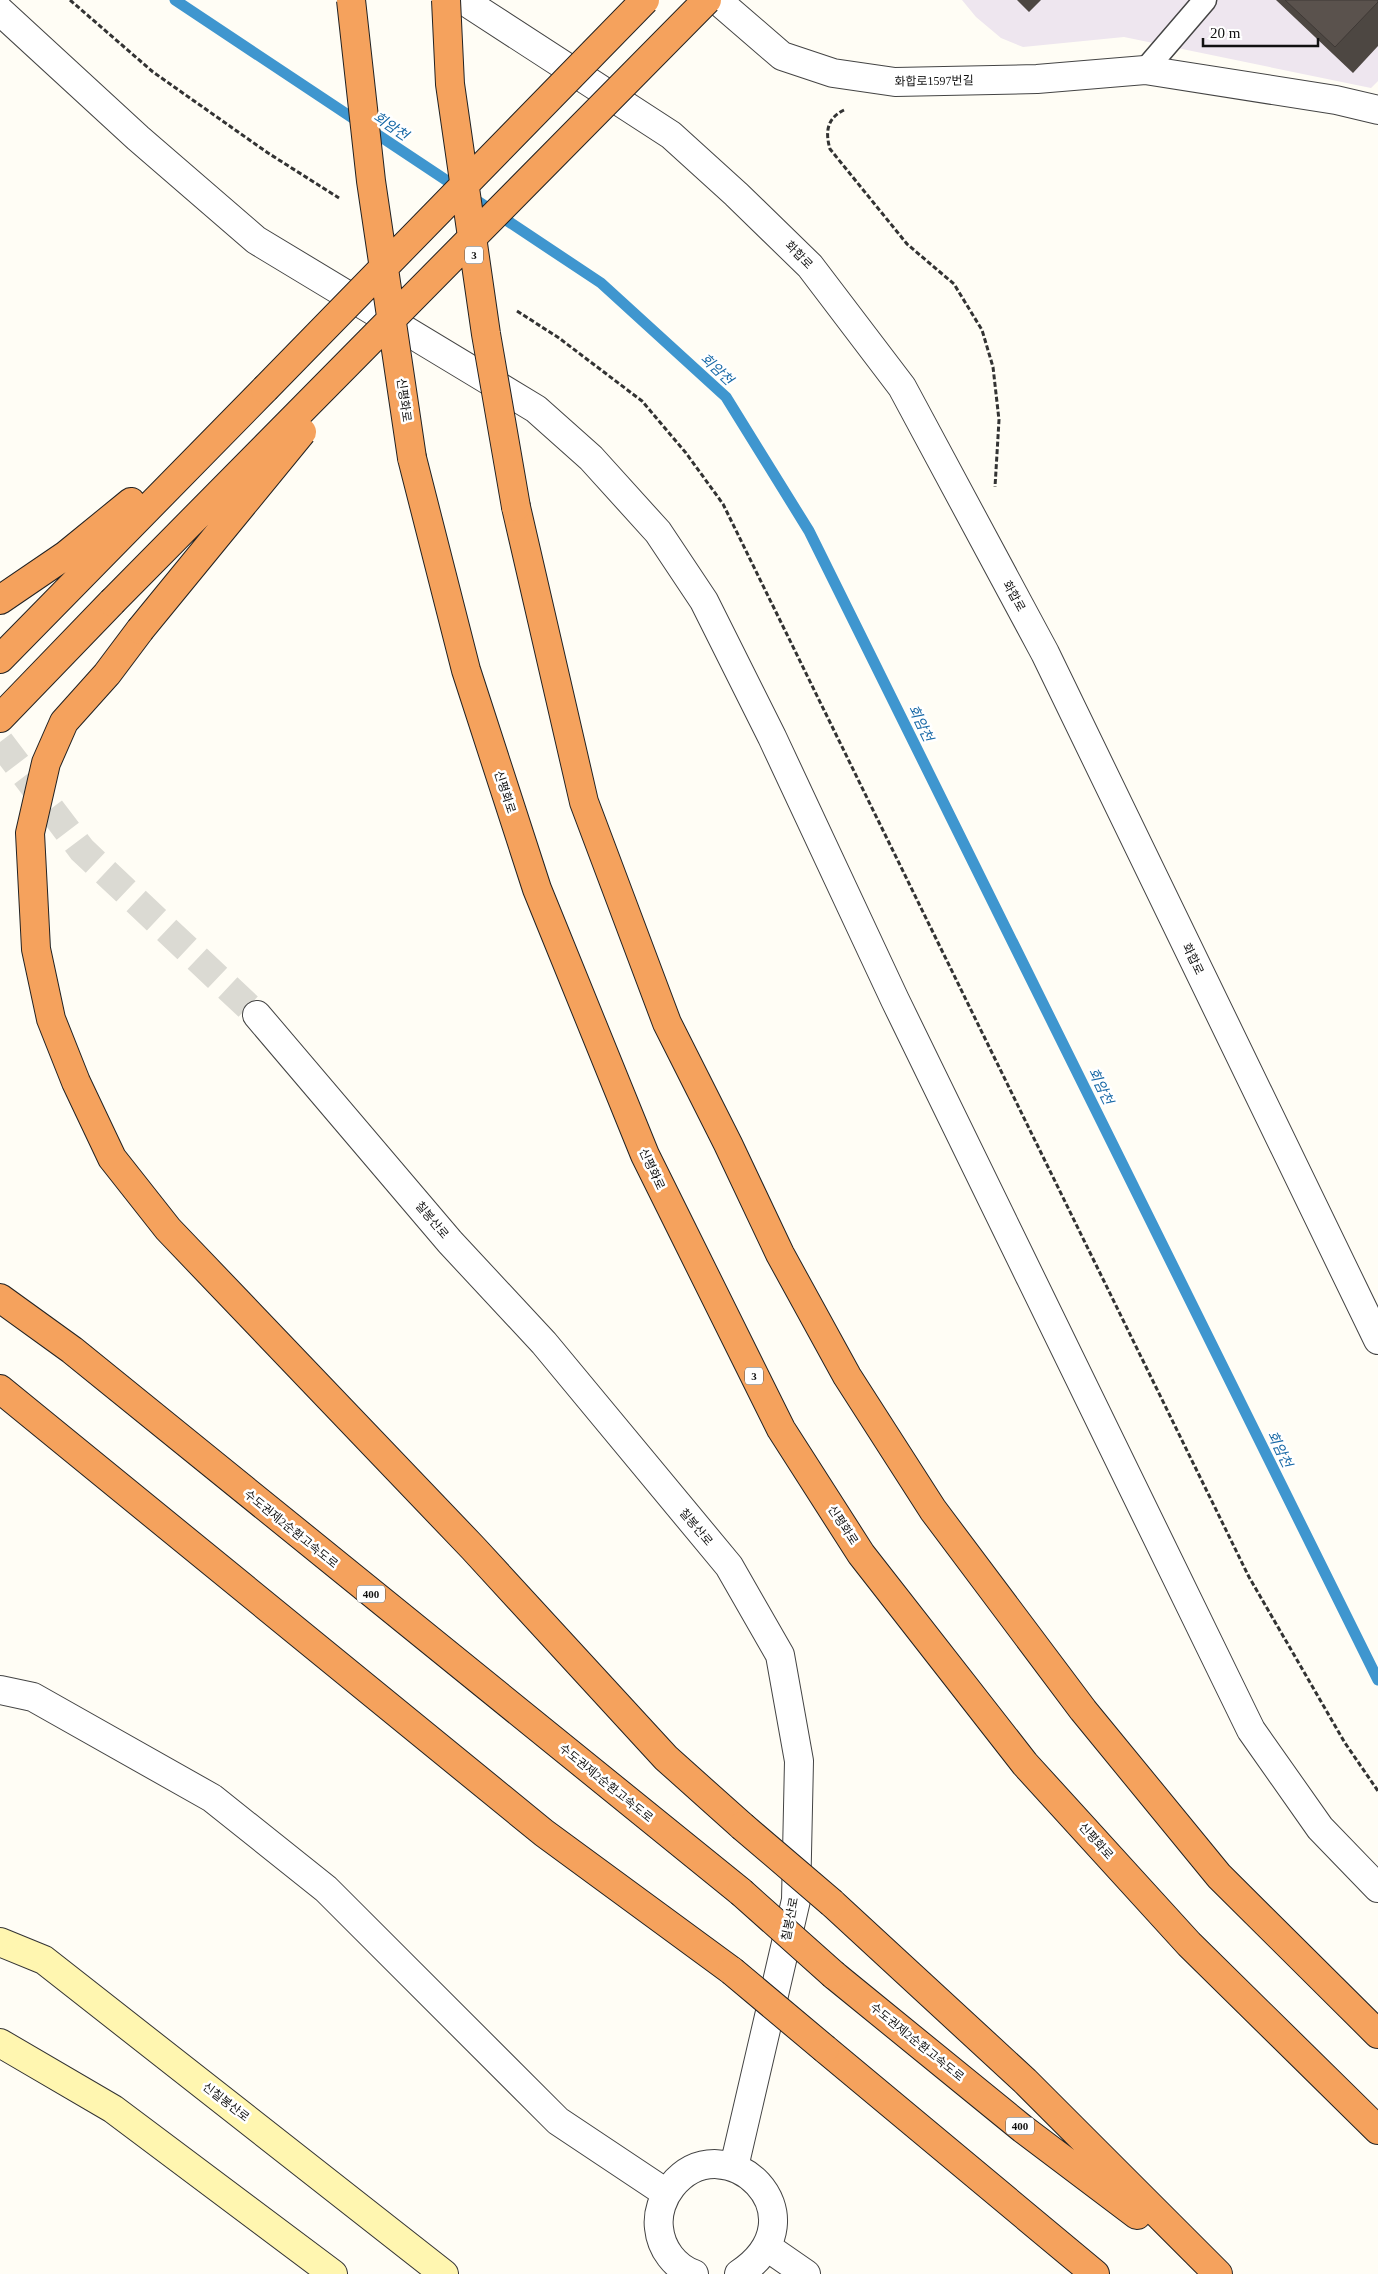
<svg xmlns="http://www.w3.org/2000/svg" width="1378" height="2274" font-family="'Times New Roman','Noto Sans KR',serif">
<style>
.industrial{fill:#eee6ef}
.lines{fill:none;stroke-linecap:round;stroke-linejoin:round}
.stream{stroke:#3f96cf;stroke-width:11}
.street-tunnel{stroke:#dbdad3;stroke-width:28;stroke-dasharray:28 14;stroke-linecap:butt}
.lane-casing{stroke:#444;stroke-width:25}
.street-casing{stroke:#444;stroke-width:30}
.secondary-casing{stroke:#333;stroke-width:30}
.highway-casing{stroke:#222;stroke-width:30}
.path{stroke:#333;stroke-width:3;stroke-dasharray:5 2.5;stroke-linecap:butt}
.lane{stroke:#fff;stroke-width:22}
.street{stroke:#fff;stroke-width:28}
.secondary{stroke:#fff6b0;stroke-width:28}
.highway{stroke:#f5a25d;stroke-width:28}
.highway-bridge-casing{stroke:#222;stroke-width:30;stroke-linecap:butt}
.highway-bridge{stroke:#f5a25d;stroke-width:28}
.wall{fill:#4d4742}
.building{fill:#5a524d;stroke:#3f3936}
.labels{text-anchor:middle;stroke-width:5;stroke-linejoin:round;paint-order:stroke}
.shield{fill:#fff;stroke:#585858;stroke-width:1}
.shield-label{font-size:11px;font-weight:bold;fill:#111}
.street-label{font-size:12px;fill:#111;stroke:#fff}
.water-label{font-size:14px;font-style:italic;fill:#1768a6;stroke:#fff}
</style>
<rect width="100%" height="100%" fill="#fffdf5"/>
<path class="industrial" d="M962,0H1378V81L1371,88L1124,37L1023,47L1001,38L976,17Z"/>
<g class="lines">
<path class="stream" d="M175,0L601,283L726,397L809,531L1378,1680"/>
<path class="street-tunnel" d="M0,742L82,850L257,1015"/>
<defs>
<path id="lane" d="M1145,70L1205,0"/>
<path id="street" d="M463,0L671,135L736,194L810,266L902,387L1045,653L1378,1340
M717,0L782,56L833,73L895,82L1037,79L1145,70L1336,100L1378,110
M0,11L138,138L256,240L536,409L591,458L658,532L704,601L772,737L895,1000L1251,1730L1320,1828L1378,1888
M257,1015L450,1242L544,1343L729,1566L780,1655L799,1761L796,1900L734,2167
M0,1690L33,1697L212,1798L326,1889L558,2121L666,2193
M767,2247L806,2274
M694,2274C675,2267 661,2249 659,2228C657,2213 663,2197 672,2186C725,2121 826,2216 739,2274"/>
<path id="secondary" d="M0,1942L44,1960L444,2274
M0,2043L113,2109L333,2274"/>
<path id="highway" d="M412,458L466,670L537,889L645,1155L781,1429L861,1554L1025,1764L1189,1944L1378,2130
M516,507L584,802L667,1023L728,1144L780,1254L847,1376L933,1510L1083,1710L1219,1876L1378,2034
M0,600L66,555L131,502
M140,630L107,674L64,722L46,763L30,833L36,949L51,1019L76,1082L112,1158L168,1229L473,1548L666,1758L742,1826
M0,659L265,389
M0,718L112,602
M0,1298L72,1350L741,1892
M0,1389L544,1833L732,1971
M832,1903L1025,2081L1218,2274
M834,1975L1023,2129L1137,2215
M825,2049L1095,2274"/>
</defs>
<use href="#lane" class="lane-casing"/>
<use href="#street" class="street-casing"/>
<use href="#secondary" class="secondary-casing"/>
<use href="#highway" class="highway-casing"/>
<path class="path" d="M70,0L153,72L268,153L339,198
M844,110C827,118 825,132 830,149L907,244L954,284L982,330L993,367L999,420L995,487
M517,311L559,338L642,401L686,453L723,504L1249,1577L1345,1743L1378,1791"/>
<use href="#lane" class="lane"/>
<use href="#street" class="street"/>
<use href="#secondary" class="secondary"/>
<use href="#highway" class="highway"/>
<defs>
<path id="highway-bridge" d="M351,0L371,181L412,458
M446,0L450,84L486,334L516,507
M265,389L645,0
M112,602L707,0
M140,630L302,432
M742,1826L832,1903
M741,1892L834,1975
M732,1971L825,2049"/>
</defs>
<use href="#highway-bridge" class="highway-bridge-casing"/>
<use href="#highway-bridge" class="highway-bridge"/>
</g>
<path class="wall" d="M1017,0H1041L1029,12Z
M1276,0H1378V46L1353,73Z"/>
<path class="building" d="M1285,0H1378V2L1335,47Z"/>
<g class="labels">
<g class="shield">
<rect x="465" y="246.5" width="18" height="17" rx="4"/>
<rect x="745" y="1367.5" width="18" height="17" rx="4"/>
<rect x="357" y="1585.5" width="28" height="17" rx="4"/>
<rect x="1006" y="2117.5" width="28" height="17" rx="4"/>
</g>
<g class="shield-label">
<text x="474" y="259">3</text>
<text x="754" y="1380">3</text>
<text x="371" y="1598">400</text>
<text x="1020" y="2130">400</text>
</g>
<g class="street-label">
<text transform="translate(934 81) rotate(-1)" y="4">화합로1597번길</text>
<text transform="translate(799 255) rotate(46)" y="4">화합로</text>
<text transform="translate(404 400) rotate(82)" y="4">신평화로</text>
<text transform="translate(1014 596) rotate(61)" y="4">화합로</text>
<text transform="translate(505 792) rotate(72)" y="4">신평화로</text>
<text transform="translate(1193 959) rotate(64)" y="4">화합로</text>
<text transform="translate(652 1169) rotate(65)" y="4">신평화로</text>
<text transform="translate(432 1220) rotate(50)" y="4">칠봉산로</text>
<text transform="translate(843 1525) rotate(57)" y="4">신평화로</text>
<text transform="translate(696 1527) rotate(50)" y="4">칠봉산로</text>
<text transform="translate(291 1529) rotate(39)" y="4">수도권제2순환고속도로</text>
<text transform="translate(606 1783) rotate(39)" y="4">수도권제2순환고속도로</text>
<text transform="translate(1096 1841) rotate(48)" y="4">신평화로</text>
<text transform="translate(790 1919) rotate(-79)" y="4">칠봉산로</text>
<text transform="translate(917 2042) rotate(39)" y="4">수도권제2순환고속도로</text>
<text transform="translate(226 2102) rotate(38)" y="4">신칠봉산로</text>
</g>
<g class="water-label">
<text transform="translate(391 126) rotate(34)" y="5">회암천</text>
<text transform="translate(717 369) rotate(43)" y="5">회암천</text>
<text transform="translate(921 723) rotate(64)" y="5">회암천</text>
<text transform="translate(1101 1086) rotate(64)" y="5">회암천</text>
<text transform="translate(1280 1449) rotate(64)" y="5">회암천</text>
</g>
</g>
<path d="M1203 38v8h115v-8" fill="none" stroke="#111111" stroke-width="2.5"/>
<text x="1210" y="38" font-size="15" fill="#111111" stroke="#ffffff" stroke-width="4" paint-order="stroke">20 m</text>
</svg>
